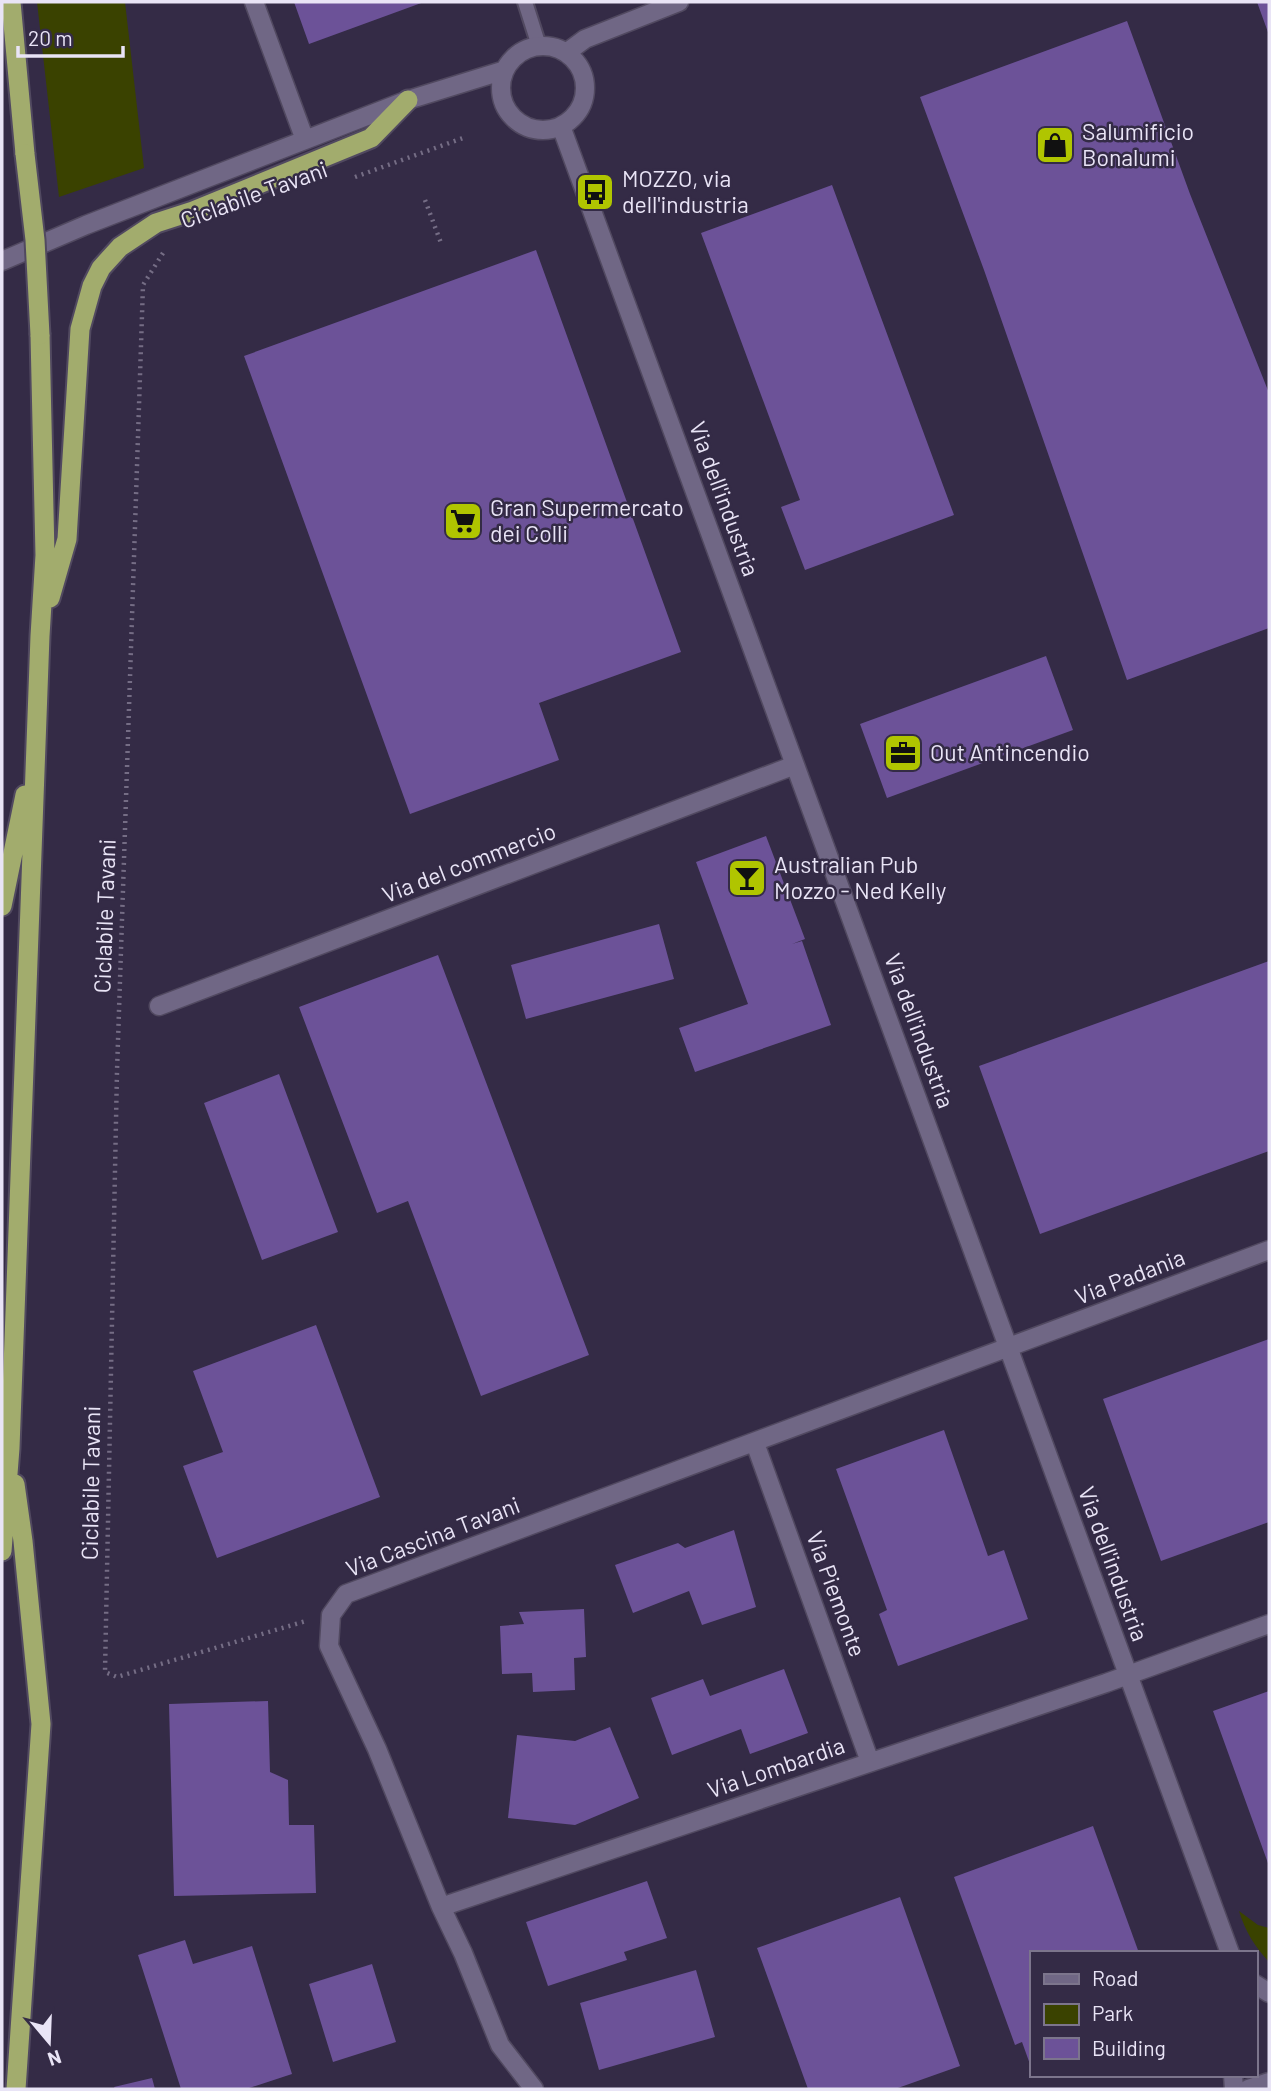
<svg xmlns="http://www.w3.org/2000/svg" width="1271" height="2091" font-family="Barlow,sans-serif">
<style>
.green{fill:#3a4200}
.building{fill:#6c5298}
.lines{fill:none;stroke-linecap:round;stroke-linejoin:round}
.service-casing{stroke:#514960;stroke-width:18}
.minor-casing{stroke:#514960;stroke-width:21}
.tertiary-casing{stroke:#514960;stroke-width:21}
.trunk-casing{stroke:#514960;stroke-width:23}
.path{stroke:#756d85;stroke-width:4.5;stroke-dasharray:2 5;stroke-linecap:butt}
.service{stroke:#706785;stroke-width:14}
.minor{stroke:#706785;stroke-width:18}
.tertiary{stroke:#706785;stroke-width:18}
.trunk{stroke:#a2ac6d;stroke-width:19}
.trunk-bridge-casing{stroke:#514960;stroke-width:23;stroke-linecap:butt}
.trunk-bridge{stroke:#a2ac6d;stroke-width:19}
.labels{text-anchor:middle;stroke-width:5;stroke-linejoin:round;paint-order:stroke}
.poi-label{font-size:23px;fill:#e9e4f6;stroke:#342b46;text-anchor:start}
.street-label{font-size:23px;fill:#e9e4f6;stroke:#342b46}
</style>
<rect width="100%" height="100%" fill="#342b46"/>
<path class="green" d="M37,2H125L144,168L59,197Z
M1239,1911L1258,1925L1269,1928V1962C1255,1947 1245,1931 1239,1911Z"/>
<path class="building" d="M294,2H424L309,44Z
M1257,2H1269V35Z
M1127,21L1190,194L1269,393V628L1127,680L984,270L920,97Z
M832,185L954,515L805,570L781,507L800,500L701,233Z
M536,250L681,652L539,703L559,760L410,814L244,356Z
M1046,656L1073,730L887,798L860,724Z
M766,836L805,939L792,944L802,941L831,1025L695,1072L679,1028L748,1004L696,862Z
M659,924L674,979L526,1019L511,965Z
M438,955L589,1355L481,1396L408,1201L377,1213L299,1007Z
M1269,961V1151L1040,1234L979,1066Z
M279,1074L338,1232L262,1260L204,1103Z
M316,1325L380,1497L217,1558L183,1466L223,1452L193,1371Z
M1269,1339V1522L1161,1561L1103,1399Z
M944,1430L988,1556L1004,1550L1028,1619L898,1666L879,1614L887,1610L836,1469Z
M734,1530L756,1607L702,1625L689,1591L633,1613L615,1565L678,1543L685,1548Z
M584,1609L586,1657L574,1658L575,1690L533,1692L532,1673L502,1674L500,1626L524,1624L519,1612Z
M784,1669L808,1733L750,1754L741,1729L672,1755L651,1698L703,1679L710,1696Z
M1269,1691V1866L1213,1711Z
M268,1701L270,1772L288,1780L289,1825H314L316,1893L174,1896L169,1704Z
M610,1727L639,1798L575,1825L508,1818L517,1735L575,1741Z
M1093,1826L1139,1953H1031V2067L1022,2042L1015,2045L954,1877Z
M647,1881L667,1938L624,1952L627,1960L548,1986L526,1922Z
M900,1897L960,2066L895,2089H808L757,1948Z
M185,1940L193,1964L252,1946L292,2074L246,2089H181L138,1955Z
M372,1964L396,2042L333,2062L309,1984Z
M696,1970L715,2037L599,2070L580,2003Z
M152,2078L155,2089H115L114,2087Z"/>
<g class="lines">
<defs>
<path id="service" d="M525,2L539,46"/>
<path id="minor" d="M254,2L305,140
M501 88a42 42 0 1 1 84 0a42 42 0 1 1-84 0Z
M566,53L585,39L679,2
M561,126L1230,1953
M2,261L86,225L408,100L505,70
M159,1006L795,765
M755,1443L870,1762
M441,1907L1106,1683L1269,1624
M1255,1984L1269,1993
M1233,2075L1234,2089
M534,2089L500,2045L463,1953L441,1907L377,1749L329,1646L331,1615L346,1594L1269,1250"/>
<path id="tertiary" d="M1248,2089L1269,2082"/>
<path id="trunk" d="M11,2L25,154
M50,598L67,539L80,329L92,286L101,268L120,247L156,223L193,211L371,138L408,100
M2,906L25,795
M15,1484L23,1541L41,1724L16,2089
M2,1551L10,1448L40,636L45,555L40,335"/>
</defs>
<use href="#service" class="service-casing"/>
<use href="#minor" class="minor-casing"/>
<use href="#tertiary" class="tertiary-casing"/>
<use href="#trunk" class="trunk-casing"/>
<path class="path" d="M355,177L463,138
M425,200L441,243
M163,253L143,285L117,1071L105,1672L117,1677L306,1621"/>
<use href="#service" class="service"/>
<use href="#minor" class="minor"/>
<use href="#tertiary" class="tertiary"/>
<use href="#trunk" class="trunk"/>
<defs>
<path id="trunk-bridge" d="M25,154L35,240L40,335"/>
</defs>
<use href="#trunk-bridge" class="trunk-bridge-casing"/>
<use href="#trunk-bridge" class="trunk-bridge"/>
</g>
<defs>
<symbol id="shop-square" viewBox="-11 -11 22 22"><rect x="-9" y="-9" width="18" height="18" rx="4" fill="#b0c500" stroke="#342b46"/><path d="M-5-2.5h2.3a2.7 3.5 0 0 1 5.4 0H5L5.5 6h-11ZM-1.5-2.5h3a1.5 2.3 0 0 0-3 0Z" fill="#111"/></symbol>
<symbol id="bus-square" viewBox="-11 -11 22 22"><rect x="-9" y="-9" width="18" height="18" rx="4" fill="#b0c500" stroke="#342b46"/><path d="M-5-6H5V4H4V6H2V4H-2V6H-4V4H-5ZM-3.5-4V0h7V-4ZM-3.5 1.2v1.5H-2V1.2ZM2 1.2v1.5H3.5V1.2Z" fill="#111"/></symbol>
<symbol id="supermarket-square" viewBox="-11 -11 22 22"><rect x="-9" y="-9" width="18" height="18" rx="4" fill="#b0c500" stroke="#342b46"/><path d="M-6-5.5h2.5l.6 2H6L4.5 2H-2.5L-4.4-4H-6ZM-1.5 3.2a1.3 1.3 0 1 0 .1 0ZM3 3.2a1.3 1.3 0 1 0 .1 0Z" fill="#111"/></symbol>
<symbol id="office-square" viewBox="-11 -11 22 22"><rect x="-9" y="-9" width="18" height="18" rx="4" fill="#b0c500" stroke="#342b46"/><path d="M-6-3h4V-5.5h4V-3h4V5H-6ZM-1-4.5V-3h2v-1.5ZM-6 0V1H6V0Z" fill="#111"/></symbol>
<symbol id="bar-square" viewBox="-11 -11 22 22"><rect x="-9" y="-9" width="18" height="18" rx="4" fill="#b0c500" stroke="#342b46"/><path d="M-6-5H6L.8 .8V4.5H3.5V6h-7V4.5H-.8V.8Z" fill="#111"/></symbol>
</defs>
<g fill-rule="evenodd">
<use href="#shop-square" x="1033" y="123" width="44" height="44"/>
<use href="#bus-square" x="573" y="170" width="44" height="44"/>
<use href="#supermarket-square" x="441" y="499" width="44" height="44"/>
<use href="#office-square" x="881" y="731" width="44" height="44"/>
<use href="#bar-square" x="725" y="856" width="44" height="44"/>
</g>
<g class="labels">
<g class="poi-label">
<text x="1082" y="140">Salumificio<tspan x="1082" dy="26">Bonalumi</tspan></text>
<text x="622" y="187">MOZZO, via<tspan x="622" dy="26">dell'industria</tspan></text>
<text x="490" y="516">Gran Supermercato<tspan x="490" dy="26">dei Colli</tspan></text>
<text x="930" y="761">Out Antincendio</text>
<text x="774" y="873">Australian Pub<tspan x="774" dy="26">Mozzo - Ned Kelly</tspan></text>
</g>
<g class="street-label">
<text transform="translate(254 195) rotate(-20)" y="8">Ciclabile Tavani</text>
<text transform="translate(724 499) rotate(70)" y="8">Via dell'industria</text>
<text transform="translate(469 863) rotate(-21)" y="8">Via del commercio</text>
<text transform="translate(105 916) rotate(-88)" y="8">Ciclabile Tavani</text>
<text transform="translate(919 1031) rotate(70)" y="8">Via dell'industria</text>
<text transform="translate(1130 1277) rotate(-21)" y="8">Via Padania</text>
<text transform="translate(91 1483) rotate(-89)" y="8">Ciclabile Tavani</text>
<text transform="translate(433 1537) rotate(-21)" y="8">Via Cascina Tavani</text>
<text transform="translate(1113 1564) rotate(70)" y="8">Via dell'industria</text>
<text transform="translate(836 1594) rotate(70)" y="8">Via Piemonte</text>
<text transform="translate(776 1768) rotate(-19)" y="8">Via Lombardia</text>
</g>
</g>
<rect width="1271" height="2091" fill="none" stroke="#e9e4f6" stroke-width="7"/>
<rect x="1030" y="1951" width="228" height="126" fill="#342b46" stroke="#7c758c" stroke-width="2"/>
<rect x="1044" y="1974" width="35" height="10" fill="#706785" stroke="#7c758c" stroke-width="2"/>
<text x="1092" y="1986" font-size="21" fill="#e9e4f6">Road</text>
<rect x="1044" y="2004" width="35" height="21" fill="#3a4200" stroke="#7c758c" stroke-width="2"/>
<text x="1092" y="2021" font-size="21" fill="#e9e4f6">Park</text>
<rect x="1044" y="2038" width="35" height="21" fill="#6c5298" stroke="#7c758c" stroke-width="2"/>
<text x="1092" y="2056" font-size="21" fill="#e9e4f6">Building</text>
<g transform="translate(49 2042) rotate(161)" stroke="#342b46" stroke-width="5" paint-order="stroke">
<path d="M0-5L12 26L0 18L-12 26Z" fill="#e9e4f6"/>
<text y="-10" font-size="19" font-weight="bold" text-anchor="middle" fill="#e9e4f6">N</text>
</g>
<path d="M18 46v10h105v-10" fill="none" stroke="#e9e4f6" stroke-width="3.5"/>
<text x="28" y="46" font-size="21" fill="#e9e4f6" stroke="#342b46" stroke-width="5" paint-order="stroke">20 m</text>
</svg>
